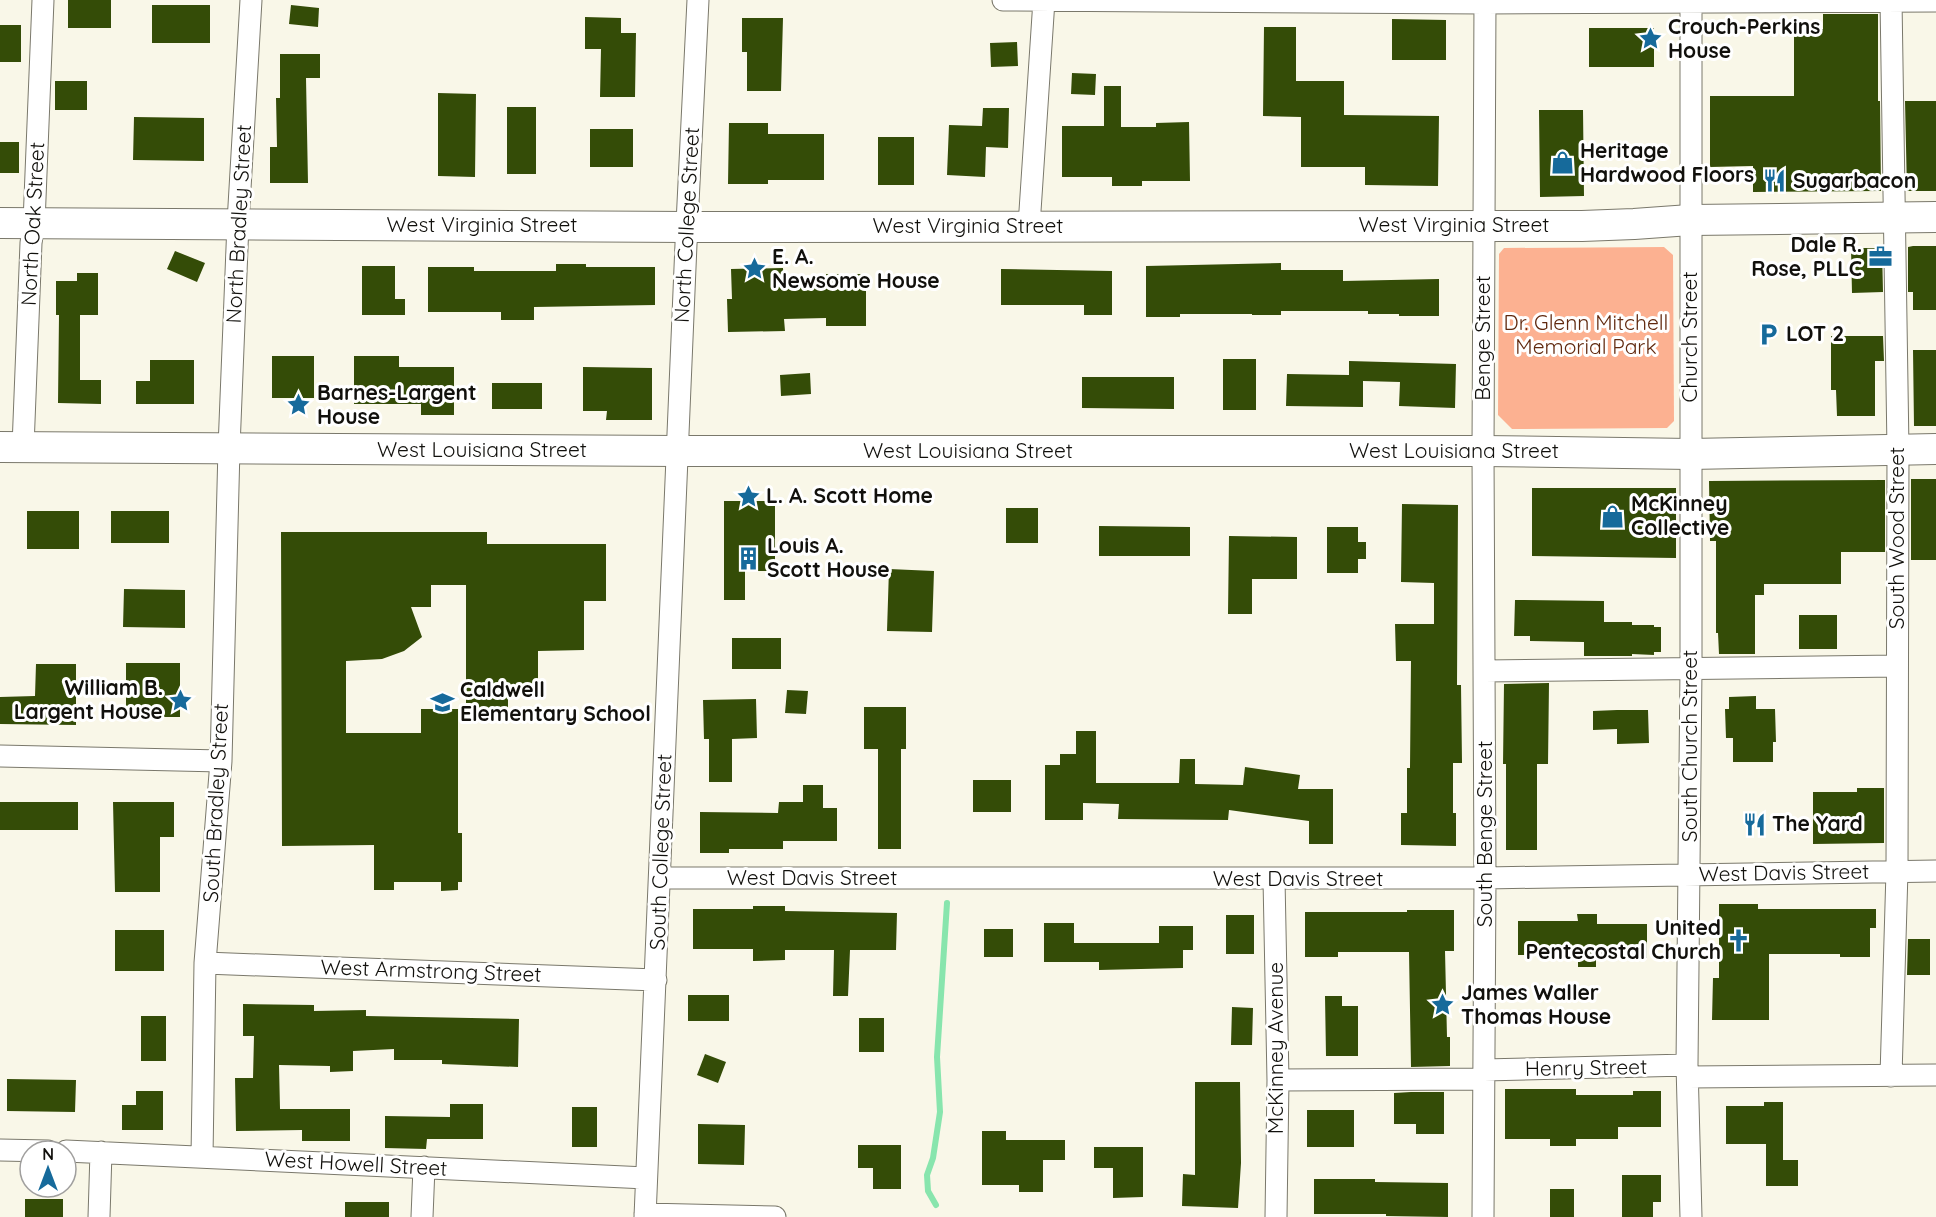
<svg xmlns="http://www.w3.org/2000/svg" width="1936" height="1217" font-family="Quicksand,sans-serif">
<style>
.green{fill:#fcb191}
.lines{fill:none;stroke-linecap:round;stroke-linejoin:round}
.stream{stroke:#88e5ad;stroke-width:6}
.building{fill:#344c07}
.minor-casing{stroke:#7a786b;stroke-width:23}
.secondary-casing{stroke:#7a786b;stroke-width:32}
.minor{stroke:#fff;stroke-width:21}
.secondary{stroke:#fff;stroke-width:30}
.labels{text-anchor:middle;stroke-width:6;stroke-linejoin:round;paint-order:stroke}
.poi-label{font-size:21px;font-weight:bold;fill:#11100c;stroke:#fff;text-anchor:start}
.street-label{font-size:21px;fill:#11100c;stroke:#fff}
.park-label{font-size:21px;fill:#61290e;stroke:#fff}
</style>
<rect width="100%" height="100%" fill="#f9f7e8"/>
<path class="green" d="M1664,247L1673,255L1674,421L1667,428L1512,429L1498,415L1499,254L1504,248Z"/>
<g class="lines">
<path class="stream" d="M936,1205L928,1191L927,1175L933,1158L940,1112L937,1057L947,903"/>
</g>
<path class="building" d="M68,0H111V28H68Z
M152,5H210V43H152Z
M291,5L319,8L318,27L289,24Z
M1823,14H1878V101H1880L1881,191L1753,192V166L1710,167V96H1794V29H1823Z
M585,17L621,18V33H636L635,97H600L601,49H585Z
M742,18H783L781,91H747V52H742Z
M1392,19L1446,20V60H1392Z
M0,25H21V62H0Z
M1264,27H1296V81H1344V115L1439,116L1438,186L1365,185V167H1301V117L1263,116Z
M1589,28H1654V67H1589Z
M1017,42L1018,66L991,67L990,43Z
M280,54H320V78H306L308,183H270V147H277L276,98H280Z
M1072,73L1096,74L1095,95L1071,94Z
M55,81H87V110H55Z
M1104,86H1121V127H1156V123L1189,122L1190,181H1142V186H1112V177H1062V126H1104Z
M438,93L476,94L475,177L438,176Z
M1905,101H1936V191H1907Z
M507,107H536V174H507Z
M983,108H1009L1008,148L986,147L985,177L947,175L949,125L982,126Z
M1539,110H1583L1584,196L1540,197Z
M134,117L204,118V161L133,160Z
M729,123H768V134H824V180H768V184H728Z
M590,129H633V167H590Z
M878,137H914V185H878Z
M0,142H19V173H0Z
M1913,246H1936V310H1913V292H1908V247Z
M1851,248H1882L1883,292L1852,293Z
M175,251L205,263L197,282L167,269Z
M1281,263V270H1343V281L1439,279V316H1399V314H1368V311H1281V315H1252V314H1180V317H1146V266Z
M556,264H586V267H655V305L534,307V320H501V312H428V267H474V271H556Z
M362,266H395V299H405V315H362Z
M783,268L784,285L826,284V274H866V326H826V318L784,319L785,331L728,332L727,299H732L731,269Z
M1001,269L1112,271V315H1084V305H1001Z
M77,273H98V315H80V380H101V404L58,403L59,315H56V281H77Z
M1831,336H1883L1884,361H1875V416H1837L1836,390H1831Z
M1913,350H1936V426H1914Z
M272,356H314V398H272Z
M354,356H399V367H454V415H421V404H354Z
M1223,359H1256V410H1223Z
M150,360H194V404H136V381H150Z
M1349,361L1456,364L1455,408L1399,406L1400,382L1363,381V407L1286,406L1287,374L1349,375Z
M583,367L652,368V420H606L607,411H583Z
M810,373L811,394L781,396L780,375Z
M1082,377H1174V409L1082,408Z
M492,383H542V409H492Z
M1911,479H1936V560H1911Z
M1885,480V552H1841V584H1764V595H1755V654H1719L1718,633H1716V541H1710L1709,481Z
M1532,488H1676V558L1532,556Z
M724,501H775V571H745V600H724Z
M1402,504L1458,505L1457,685H1461L1462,763H1453V813H1456V846L1401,845V813H1407V768H1410L1411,661H1396L1395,624H1434V583L1401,582Z
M1006,508H1038V543H1006Z
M27,511H79V549H27Z
M111,511H169V543H111Z
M1099,526L1190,527V556H1099Z
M1327,527H1358V542H1366V559H1358V573H1327Z
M281,532H487V544H606V601H584V650L538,651V695H508V710H466V585H431V607H411L422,637L404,651L382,659L346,661V733H421V709H458V833H462V882H458V890L441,891V882H394V890H374V845L282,846Z
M1229,536L1297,537V579H1252V614H1228Z
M889,569L934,571L932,632L887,631Z
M124,589L185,590V628L123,627Z
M1515,600L1604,601V622H1632V625H1654V627H1661V652H1654V655L1632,654V656H1584V642L1530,641V636H1514Z
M1799,615H1837V649H1799Z
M732,638H781V669H732Z
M126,663H180V717H126Z
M36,664H76V725L0,724V697L35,696Z
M1549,683L1548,764H1537V850H1506V764H1503L1504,684Z
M787,690L808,691L806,714L785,713Z
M1756,696V709H1775L1776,742H1773V762H1733V738H1726L1725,709H1729V697Z
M756,699L757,738L732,739V782H709V739H704L703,700Z
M864,707H906V749H901V849H878V749H864Z
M1617,710H1648L1649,743L1617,744V729L1593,730V711Z
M1076,731H1096V783H1179L1180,759H1195V784L1243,785L1245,767L1300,775L1298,789H1333V844H1309V821L1229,810L1228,820L1118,819L1119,804L1083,803V820H1045V765H1060V754H1076Z
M973,780H1011V812H973Z
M803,785H823V808H837V841H783V849H729V853H700V812L778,813L779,802H803Z
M1857,788H1884V843L1813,844V792H1857Z
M0,802H78V830H0Z
M113,802H174V837H160V892H115Z
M1719,904H1758V909H1876V928H1870V957H1840V954H1769V1020H1712L1713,978H1719Z
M753,906H785V911L897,913L896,950H850L848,996H833L834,950H785V960L753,961V949H693V909H753Z
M1407,910H1454V951H1445L1447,1037H1450V1066L1411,1067L1409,952H1338V957H1305V912H1407Z
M1577,914H1597V924H1647V958L1596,959V967H1578V955H1518V921H1578Z
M1226,915H1254V954H1226Z
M1044,923H1074V943H1159V926H1193V950H1183V968L1099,970V962H1044Z
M984,929H1013V957H984Z
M115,930H164V971H115Z
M1908,939H1930V975H1907Z
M688,995H729V1021H688Z
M1325,996H1342V1006H1358V1056H1326Z
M243,1004L314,1005V1011L366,1010V1016L519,1019L518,1067L442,1064V1060H394V1049L353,1051V1071L330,1072V1066L279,1065L280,1109H350V1141H302V1130L236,1131L235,1078H253L254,1036H243Z
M1232,1007L1253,1008L1252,1045H1231Z
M141,1016H166V1061H141Z
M859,1018H884V1052H859Z
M705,1054L726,1062L718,1083L697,1075Z
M7,1079L76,1080L75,1112L7,1111Z
M1195,1082H1240L1241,1163L1238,1208L1182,1206L1183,1174L1195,1175Z
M1505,1089H1576V1095H1633V1091H1661V1127H1618V1139H1576V1146H1550V1139H1505Z
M136,1091H163V1130H122V1105H136Z
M1411,1092H1444V1134H1416V1124H1394V1093Z
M1764,1102H1783V1160H1798V1186H1766V1144H1726V1106H1764Z
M450,1104H483V1139H427L426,1149L385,1148V1116L450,1117Z
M572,1107H597V1147H572Z
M1307,1110H1354V1147H1307Z
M698,1124L745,1125L744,1165L698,1164Z
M982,1131H1006V1140H1065V1160H1043V1192H1019V1185H982Z
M858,1145H901V1189H873V1168H858Z
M1094,1147H1143V1197L1113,1198V1168H1094Z
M1622,1175H1661V1202H1653V1217H1622Z
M1314,1179H1375V1182L1448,1183V1217L1386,1216V1214H1314Z
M1550,1189H1574V1217H1550Z
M25,1199H63V1217H25Z
M345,1202H389V1217H345Z"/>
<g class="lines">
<defs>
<path id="minor" d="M1003,0L1485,3L1936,1
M1691,0V668L1687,1065L1691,1217
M1029,226L1044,0
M23,447L31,243L34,223L43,0
M1485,671L1897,666
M0,756L221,761
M660,878H1485L1936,871
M1274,879L1278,1080L1276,1217
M205,963L656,980
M1484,1070L1687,1065
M1891,1076L1897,871L1898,449L1891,0
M1688,1077L1936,1075
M1278,1080L1483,1079
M0,1150L48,1151
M66,1151L646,1178
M202,1157L205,963L221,761L229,448L238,223L251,0
M645,1214L775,1217
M99,1217L101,1152
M422,1217L424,1167
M645,1217L686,244L698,0
M1483,1217L1485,878L1483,451L1485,0"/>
<path id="secondary" d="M0,223L687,227L1582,226L1634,224L1690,220L1936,217
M0,447L678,451H1483L1690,454L1936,449"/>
</defs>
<use href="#minor" class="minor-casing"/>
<use href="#secondary" class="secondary-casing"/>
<use href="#minor" class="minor"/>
<use href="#secondary" class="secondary"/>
</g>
<defs>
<symbol id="sight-bare" viewBox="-9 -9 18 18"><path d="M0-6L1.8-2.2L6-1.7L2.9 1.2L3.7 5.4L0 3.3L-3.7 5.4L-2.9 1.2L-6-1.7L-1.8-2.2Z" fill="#166a9b" stroke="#fff" stroke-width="2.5" paint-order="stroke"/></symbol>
<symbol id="shop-bare" viewBox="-9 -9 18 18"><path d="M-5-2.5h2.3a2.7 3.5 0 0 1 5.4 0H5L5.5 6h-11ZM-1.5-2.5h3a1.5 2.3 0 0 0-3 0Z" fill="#166a9b" stroke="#fff" stroke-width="2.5" paint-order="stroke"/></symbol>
<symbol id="restaurant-bare" viewBox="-9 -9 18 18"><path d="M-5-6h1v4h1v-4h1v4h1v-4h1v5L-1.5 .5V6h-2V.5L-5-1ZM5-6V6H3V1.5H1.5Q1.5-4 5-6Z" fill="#166a9b" stroke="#fff" stroke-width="2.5" paint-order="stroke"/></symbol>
<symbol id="office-bare" viewBox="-9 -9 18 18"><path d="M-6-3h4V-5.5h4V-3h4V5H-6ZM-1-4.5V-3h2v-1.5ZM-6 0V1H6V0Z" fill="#166a9b" stroke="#fff" stroke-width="2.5" paint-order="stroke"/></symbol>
<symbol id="parking-bare" viewBox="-9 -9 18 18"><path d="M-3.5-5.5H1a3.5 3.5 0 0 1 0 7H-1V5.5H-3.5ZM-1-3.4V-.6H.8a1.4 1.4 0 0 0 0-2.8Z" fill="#166a9b" stroke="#fff" stroke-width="2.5" paint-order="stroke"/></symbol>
<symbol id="building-bare" viewBox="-9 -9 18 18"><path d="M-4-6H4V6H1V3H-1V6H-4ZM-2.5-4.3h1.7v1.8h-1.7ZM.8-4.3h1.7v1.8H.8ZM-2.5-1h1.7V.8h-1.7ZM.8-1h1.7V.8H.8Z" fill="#166a9b" stroke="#fff" stroke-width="2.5" paint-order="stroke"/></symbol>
<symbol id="school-bare" viewBox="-9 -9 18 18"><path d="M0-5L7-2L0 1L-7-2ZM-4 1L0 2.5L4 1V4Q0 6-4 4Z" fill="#166a9b" stroke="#fff" stroke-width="2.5" paint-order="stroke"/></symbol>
<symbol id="church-bare" viewBox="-9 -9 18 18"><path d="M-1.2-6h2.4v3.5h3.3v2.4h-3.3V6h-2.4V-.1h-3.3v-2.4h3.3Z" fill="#166a9b" stroke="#fff" stroke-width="2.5" paint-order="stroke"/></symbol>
</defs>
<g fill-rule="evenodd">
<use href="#sight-bare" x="1634" y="22" width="33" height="33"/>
<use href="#shop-bare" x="1546" y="146" width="33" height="33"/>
<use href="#restaurant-bare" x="1758" y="164" width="33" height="33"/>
<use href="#office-bare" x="1864" y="240" width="33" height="33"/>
<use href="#sight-bare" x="738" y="252" width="33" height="33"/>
<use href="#parking-bare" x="1752" y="318" width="33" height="33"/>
<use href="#sight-bare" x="282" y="388" width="33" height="33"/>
<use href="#sight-bare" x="732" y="480" width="33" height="33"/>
<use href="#shop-bare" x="1596" y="500" width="33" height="33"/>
<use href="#building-bare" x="732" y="542" width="33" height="33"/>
<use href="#sight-bare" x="164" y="684" width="33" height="33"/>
<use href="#school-bare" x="426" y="686" width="33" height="33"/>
<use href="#restaurant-bare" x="1738" y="808" width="33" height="33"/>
<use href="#church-bare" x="1722" y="924" width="33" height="33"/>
<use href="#sight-bare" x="1426" y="988" width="33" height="33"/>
</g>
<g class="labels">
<g class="poi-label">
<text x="1668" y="34">Crouch-Perkins<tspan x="1668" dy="24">House</tspan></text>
<text x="1580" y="158">Heritage<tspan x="1580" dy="24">Hardwood Floors</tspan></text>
<text x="1793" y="188">Sugarbacon</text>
<text x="1862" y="252" text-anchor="end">Dale R.<tspan x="1862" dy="24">Rose, PLLC</tspan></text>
<text x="772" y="264">E. A.<tspan x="772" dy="24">Newsome House</tspan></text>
<text x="1786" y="341">LOT 2</text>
<text x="317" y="400">Barnes-Largent<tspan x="317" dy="24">House</tspan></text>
<text x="766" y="503">L. A. Scott Home</text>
<text x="1631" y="511">McKinney<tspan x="1631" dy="24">Collective</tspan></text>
<text x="767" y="553">Louis A.<tspan x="767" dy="24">Scott House</tspan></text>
<text x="163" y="695" text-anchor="end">William B.<tspan x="163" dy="24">Largent House</tspan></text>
<text x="460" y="697">Caldwell<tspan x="460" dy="24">Elementary School</tspan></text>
<text x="1772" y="831">The Yard</text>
<text x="1721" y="935" text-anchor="end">United<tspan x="1721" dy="24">Pentecostal Church</tspan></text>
<text x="1461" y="1000">James Waller<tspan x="1461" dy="24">Thomas House</tspan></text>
</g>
<g class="street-label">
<text transform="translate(33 224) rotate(-87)" y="7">North Oak Street</text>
<text transform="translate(239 224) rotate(-87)" y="7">North Bradley Street</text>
<text x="482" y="232">West Virginia Street</text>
<text transform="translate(687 225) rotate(-87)" y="7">North College Street</text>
<text x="1454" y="232">West Virginia Street</text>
<text x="968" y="233">West Virginia Street</text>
<text transform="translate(1690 337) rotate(-90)" y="7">Church Street</text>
<text transform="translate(1483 338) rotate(-90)" y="7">Benge Street</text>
<text x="482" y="457">West Louisiana Street</text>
<text x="968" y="458">West Louisiana Street</text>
<text x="1454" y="458">West Louisiana Street</text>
<text transform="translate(1897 538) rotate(-90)" y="7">South Wood Street</text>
<text transform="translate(1690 746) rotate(-90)" y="7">South Church Street</text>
<text transform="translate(216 803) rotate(-87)" y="7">South Bradley Street</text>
<text transform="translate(1485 834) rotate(-90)" y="7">South Benge Street</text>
<text transform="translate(661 852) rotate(-88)" y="7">South College Street</text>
<text transform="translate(1784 873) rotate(-1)" y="7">West Davis Street</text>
<text x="812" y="885">West Davis Street</text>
<text x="1298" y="886">West Davis Street</text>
<text transform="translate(431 971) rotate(2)" y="7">West Armstrong Street</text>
<text transform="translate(1276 1048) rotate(-90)" y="7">McKinney Avenue</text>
<text transform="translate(1586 1068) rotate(-1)" y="7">Henry Street</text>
<text transform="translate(356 1164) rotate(3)" y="7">West Howell Street</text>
</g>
<g class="park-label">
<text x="1586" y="330">Dr. Glenn Mitchell<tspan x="1586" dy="24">Memorial Park</tspan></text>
</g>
</g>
<g transform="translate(48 1169)"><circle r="28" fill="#ffffff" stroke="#a09f9e" stroke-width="1.5"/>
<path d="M0-4.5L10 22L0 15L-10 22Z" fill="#166a9b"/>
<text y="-9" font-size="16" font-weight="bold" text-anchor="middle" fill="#11100c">N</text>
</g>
</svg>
